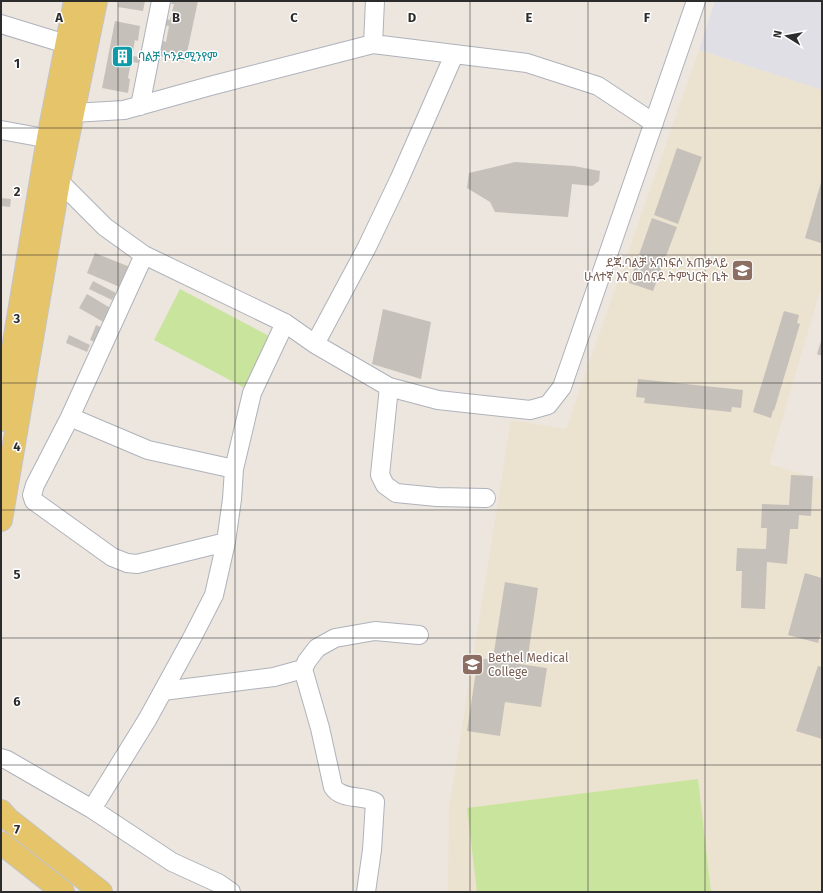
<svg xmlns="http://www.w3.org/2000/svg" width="823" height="893" font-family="'Fira Sans','Noto Sans Ethiopic',sans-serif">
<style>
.industrial{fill:#e0dfe5}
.education{fill:#ece2d0}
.pitch{fill:#c9e49d}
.building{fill:#c5c1ba}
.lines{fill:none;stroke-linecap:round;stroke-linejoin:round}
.minor-casing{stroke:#afb2bb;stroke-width:20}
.major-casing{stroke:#c4c4c4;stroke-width:24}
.minor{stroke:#fff;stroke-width:18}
.major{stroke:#e6c46a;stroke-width:22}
.grid{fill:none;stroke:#2c2c2c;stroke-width:1;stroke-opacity:0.55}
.labels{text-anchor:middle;stroke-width:3;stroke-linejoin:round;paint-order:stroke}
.culture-label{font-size:12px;fill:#0d838f;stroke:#fff;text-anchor:start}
.education-label{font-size:12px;fill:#785e54;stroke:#fff;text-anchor:end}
.grid-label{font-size:13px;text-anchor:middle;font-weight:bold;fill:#2c2c2c;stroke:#fff;stroke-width:3;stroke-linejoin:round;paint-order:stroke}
</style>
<rect width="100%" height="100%" fill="#ece6df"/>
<path class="industrial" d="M715,1H822V90L699,50Z"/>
<path class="education" d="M699,50L822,90V284L769,464L822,480V892H448L449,809L511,420L566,429Z"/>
<path class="pitch" d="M180,289L271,337L245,388L154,340Z
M698,779L711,892H477L467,808Z"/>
<path class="building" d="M119,1H145L143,11L118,7Z
M172,1H198L185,62L160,56L163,41L166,42L169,26L161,25L163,18L170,20L174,4H171Z
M115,21L140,26L138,41L135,40L132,56L140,57L139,63L131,62L128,78L130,79L128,93L102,88Z
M677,148L702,157L678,224L654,215Z
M515,162L574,166L600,171L599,181L592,186L572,184L568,217L495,212L490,202L467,188L469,173Z
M822,179V241L821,243L805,238Z
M1,198L11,199L10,207L1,206Z
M652,218L677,227L653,291L629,283Z
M95,253L130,267L122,288L87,273Z
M93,281L116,293L112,300L89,289Z
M87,294L112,309L105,323L79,308Z
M383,309L431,322L421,379L372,364Z
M784,311L799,315L797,323L800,324L774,411L773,410L771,418L753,412Z
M96,325L103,328L97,343L90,340Z
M69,335L90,345L87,352L66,343Z
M822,338V356L817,354Z
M638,379L743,390L741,408L732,407L731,412L644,403L645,398L636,397Z
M791,475L813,476L811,516L799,515L798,529H790L787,564L767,562L765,609L741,608L742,571H736L737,548L766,549L767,528H761L762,504L789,505Z
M805,573L822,578V629L818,643L788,635Z
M505,582L538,588L527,663L493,658Z
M478,658L547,668L541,707L505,702L500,736L467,731Z
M818,666L822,667V739L796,731Z"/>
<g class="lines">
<defs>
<path id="minor" d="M1,24L66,44
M373,44L375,1
M140,106L161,1
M73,113L124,110L210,86L373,44L527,63L598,86L654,123
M1,130L61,141
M48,178L59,181L105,227L144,255L285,323L315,344L389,387L438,400L530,410L548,405L562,387L696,1
M144,255L70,417L35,485L32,495L34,501L112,557L127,563L137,564L226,542
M315,344L367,247L399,180L454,55
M389,387L380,475L385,485L396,493L437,497L486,498
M70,417L148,450L234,469
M163,691L274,677L303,669
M1,758L7,760L92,809L172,862L218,883L231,892
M92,809L147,720L192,638L214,595L226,542L232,499L234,469L252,393L285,323
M366,892L372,850L375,802C363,795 341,800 333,787L320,728L303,669L307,661L317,648L335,638L375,631L419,635"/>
<path id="major" d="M1,420L48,138L75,1
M1,520L59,181L96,1
M1,811L8,819L101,892
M1,843L63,892"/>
</defs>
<use href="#minor" class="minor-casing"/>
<use href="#major" class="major-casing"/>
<use href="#minor" class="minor"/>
<use href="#major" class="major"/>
</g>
<path class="grid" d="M118,1V892M235,1V892M353,1V892M470,1V892M588,1V892M705,1V892M1,128H822M1,255H822M1,383H822M1,510H822M1,638H822M1,765H822"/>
<defs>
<symbol id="building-square" viewBox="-11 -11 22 22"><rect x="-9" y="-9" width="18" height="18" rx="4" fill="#0f9aa8" stroke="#fff"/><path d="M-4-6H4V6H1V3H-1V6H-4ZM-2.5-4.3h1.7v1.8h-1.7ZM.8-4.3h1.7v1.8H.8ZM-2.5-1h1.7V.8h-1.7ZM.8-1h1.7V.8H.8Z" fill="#fff"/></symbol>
<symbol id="school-square" viewBox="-11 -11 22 22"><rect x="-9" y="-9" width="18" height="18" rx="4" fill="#8d6e63" stroke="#fff"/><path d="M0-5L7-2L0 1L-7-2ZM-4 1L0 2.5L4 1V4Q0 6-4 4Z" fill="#fff"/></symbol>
<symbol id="university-square" viewBox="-11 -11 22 22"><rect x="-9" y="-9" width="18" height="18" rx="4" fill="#8d6e63" stroke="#fff"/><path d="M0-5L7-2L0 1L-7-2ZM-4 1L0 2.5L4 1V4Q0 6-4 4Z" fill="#fff"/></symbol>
</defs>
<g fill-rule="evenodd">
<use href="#building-square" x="110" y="44" width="25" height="25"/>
<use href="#school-square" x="730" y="258" width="25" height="25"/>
<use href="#university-square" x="460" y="652" width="25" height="25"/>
</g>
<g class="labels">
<g class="culture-label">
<text x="138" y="61">ባልቻ ኮንዶሚንየም</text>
</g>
<g class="education-label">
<text x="728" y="267">ደጃ.ባልቻ አባነፍሶ አጠቃላይ<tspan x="728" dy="14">ሁለተኛ እና መሰናዶ ትምህርት ቤት</tspan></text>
<text x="488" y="662" text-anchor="start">Bethel Medical<tspan x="488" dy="14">College</tspan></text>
</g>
</g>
<g class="grid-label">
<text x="59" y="22">A</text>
<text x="176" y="22">B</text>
<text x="294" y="22">C</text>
<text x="412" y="22">D</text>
<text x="529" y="22">E</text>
<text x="647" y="22">F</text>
<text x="17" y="68">1</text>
<text x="17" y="196">2</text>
<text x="17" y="323">3</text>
<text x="17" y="451">4</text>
<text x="17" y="579">5</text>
<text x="17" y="706">6</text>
<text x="17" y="834">7</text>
</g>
<rect width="823" height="893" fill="none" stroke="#2c2c2c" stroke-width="4"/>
<g transform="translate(787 36) rotate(281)" stroke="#ffffff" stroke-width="3" paint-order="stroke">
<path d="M0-3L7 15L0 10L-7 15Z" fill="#2c2c2c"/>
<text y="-6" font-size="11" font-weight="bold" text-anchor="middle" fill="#2c2c2c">N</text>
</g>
</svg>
